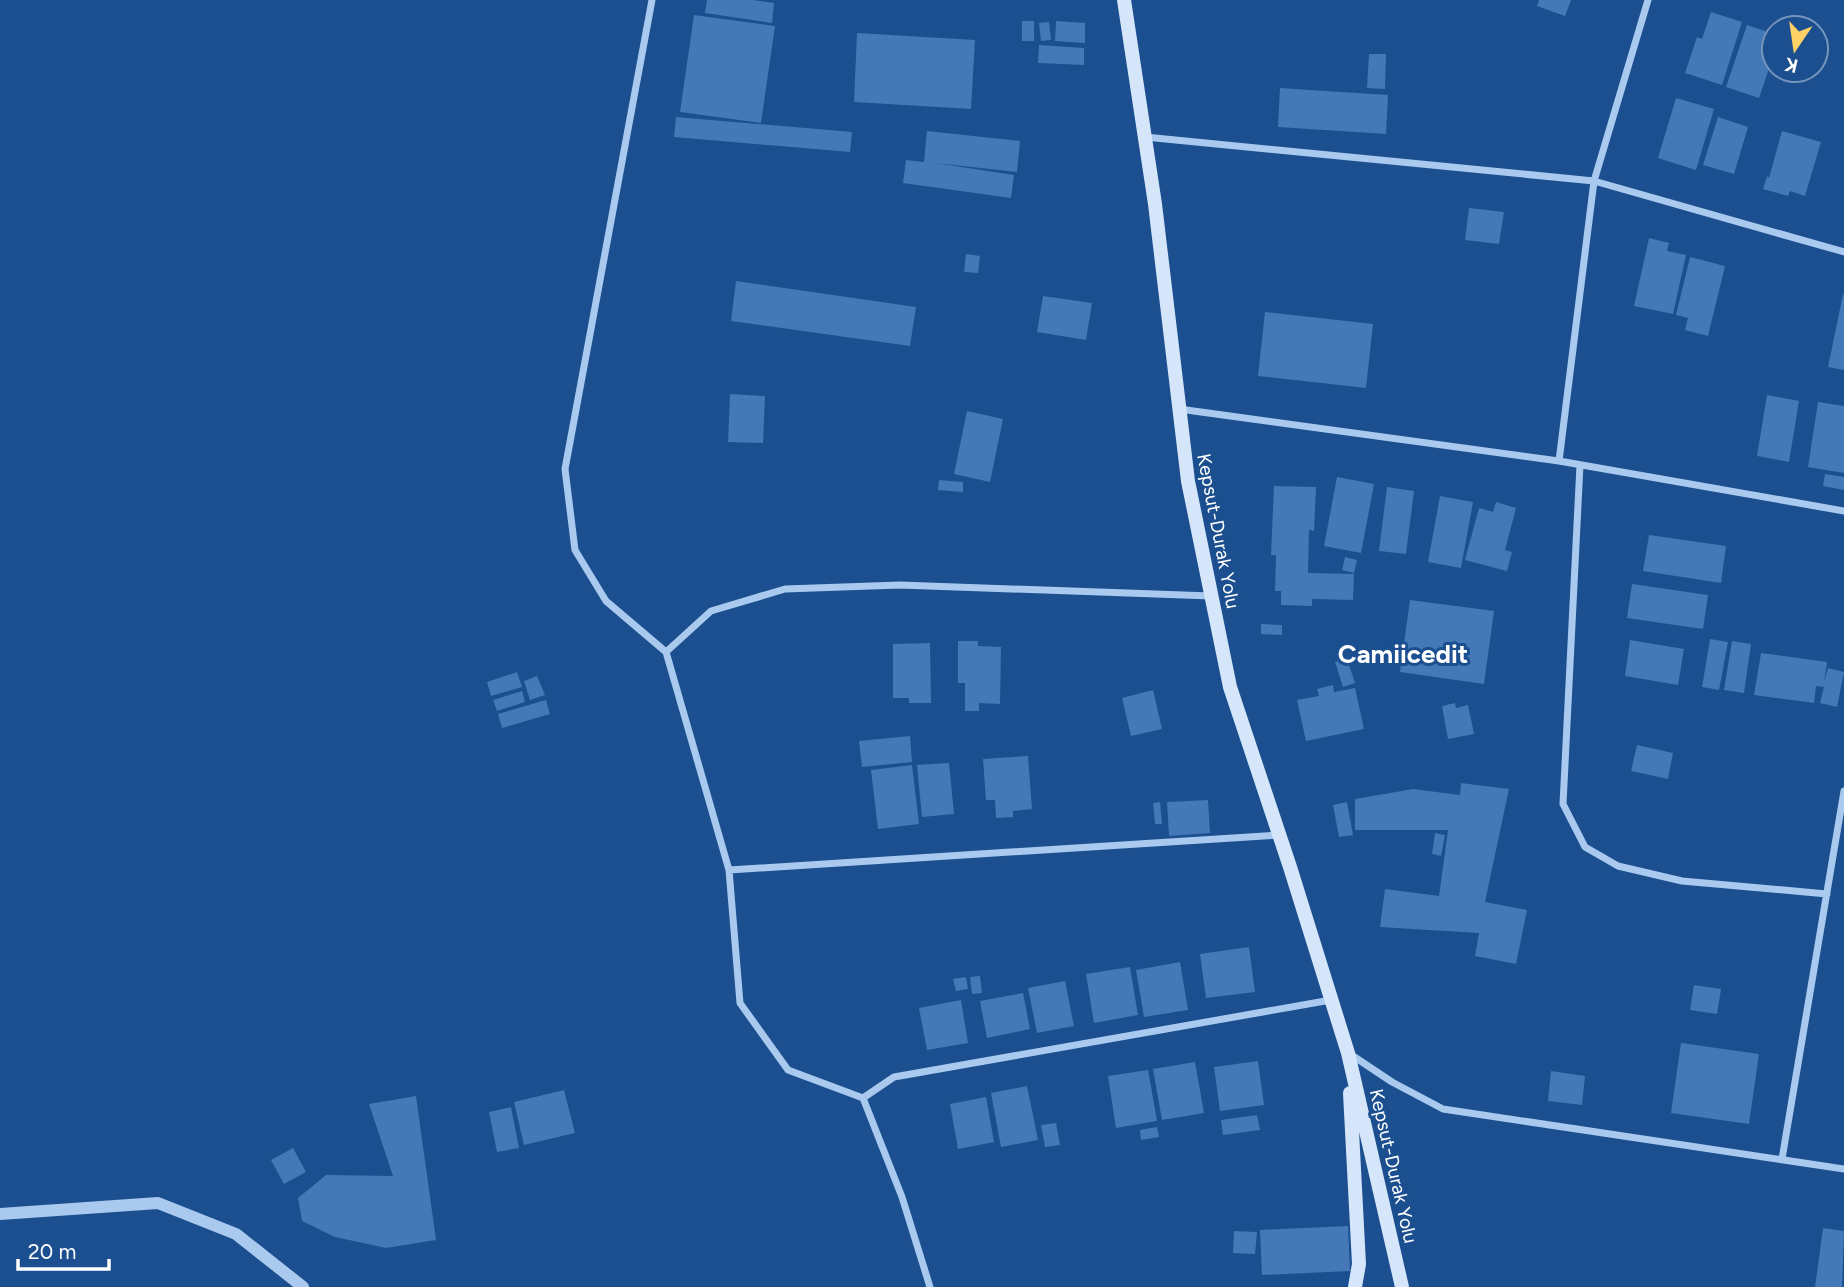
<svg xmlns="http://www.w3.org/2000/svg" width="1844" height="1287" font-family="Figtree,sans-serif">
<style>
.building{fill:#4478b7}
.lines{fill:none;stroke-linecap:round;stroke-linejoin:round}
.minor{stroke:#a9c9ee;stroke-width:7}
.tertiary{stroke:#a9c9ee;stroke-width:12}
.secondary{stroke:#d6e6fa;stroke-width:14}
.labels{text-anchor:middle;stroke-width:6;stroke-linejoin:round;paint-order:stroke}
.street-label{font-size:19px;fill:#fff;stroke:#1b4f8f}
.district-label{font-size:26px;font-weight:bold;fill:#fff;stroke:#1b4f8f}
</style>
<rect width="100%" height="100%" fill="#1b4f8f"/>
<path class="building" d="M707,0H753L774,3L772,23L705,13Z
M1539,0H1571L1565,16L1537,6Z
M1711,12L1742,22L1722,85L1685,73L1697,37L1702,39Z
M694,15L775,26L761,123L680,112Z
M1022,21H1034V41H1022Z
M1056,21L1085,23V43L1055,41Z
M1049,22L1051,40L1041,41L1039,23Z
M1747,25L1774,34V54L1759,98L1726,87Z
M857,33L975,40L971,109L854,102Z
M1039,45L1084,48V65L1038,63Z
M1369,54H1386L1385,89L1367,88Z
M1280,88L1388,95L1386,134L1278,127Z
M1676,98L1714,109L1696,170L1658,158Z
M676,117L852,132L850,152L674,137Z
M1718,117L1748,127L1734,174L1703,165Z
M927,131L1020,141L1017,172L935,163L1014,175L1011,198L903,183L906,160L924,162Z
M1782,131L1821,142L1805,196L1790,191L1788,196L1763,189L1767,176L1769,178Z
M1469,208L1504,212L1499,244L1465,240Z
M1649,238L1669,243L1667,251L1686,255L1673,314L1634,306Z
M966,254L980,256L978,273L964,272Z
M1690,257L1725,266L1708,336L1685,330L1688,318L1676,315Z
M736,281L916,307L910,346L731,321Z
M1843,294H1844V370L1828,367Z
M1043,296L1092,303L1086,340L1037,332Z
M1265,312L1373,324L1366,388L1258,376Z
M730,394L765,396L763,443L728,442Z
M1767,395L1799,401L1789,462L1757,456Z
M1818,402L1844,406V473L1808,467Z
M967,411L1003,419L990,482L954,474Z
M1825,474L1844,477V490L1823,486Z
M1337,477L1374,484L1361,553L1324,546Z
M939,480L963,482V492L938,490Z
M1274,486L1316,487L1314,531L1309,530L1308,573L1354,574L1353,600L1312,599V606L1281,605V591H1275L1276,555H1271Z
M1387,487L1414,491L1406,554L1379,551Z
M1440,496L1473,502L1461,568L1428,562Z
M1496,502L1516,508L1505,550L1512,552L1507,571L1465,560L1479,508L1493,512Z
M1649,535L1726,546L1721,583L1643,571Z
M1345,557L1357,560L1354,573L1342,570Z
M1632,584L1708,595L1703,629L1627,618Z
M1410,600L1494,611L1484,684L1400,672Z
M1261,624L1282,625V635L1261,634Z
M1710,639L1728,642L1719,690L1702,687Z
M1630,640L1684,649L1678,685L1625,676Z
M958,641H978V646L1001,647L1000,704L979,703V711H965V683H958Z
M1732,641L1751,644L1744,693L1724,690Z
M930,643L931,703H909V698H893V644Z
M1761,653L1827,662L1824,682L1828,668L1844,672L1837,707L1820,703L1824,687L1816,686L1814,703L1754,695Z
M1347,659L1355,683L1343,687L1335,662Z
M517,672L522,687L491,696L487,682Z
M537,676L545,695L530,700L524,681Z
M1333,685L1334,692L1355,688L1364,729L1306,741L1297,700L1319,696L1317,689Z
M1153,690L1162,729L1131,736L1122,698Z
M522,691L525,702L497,711L493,700Z
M546,700L550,714L502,728L498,714Z
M1455,703L1456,708L1468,705L1474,734L1448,739L1442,706Z
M910,736L912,762L862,767L859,741Z
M1637,745L1673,753L1668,779L1631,771Z
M1028,756L1032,809L1013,811V817L996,818L995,800H986L983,759Z
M949,763L954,814L922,817L917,765Z
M912,765L919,824L878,829L871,770Z
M1461,783L1509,789L1485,902L1527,910L1516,964L1475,956L1479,933L1380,927L1385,889L1439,896L1448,830H1355V799L1413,789L1460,795Z
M1208,800L1210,833L1169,836L1167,802Z
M1160,802L1162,824H1155L1153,803Z
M1347,802L1353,835L1339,837L1333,805Z
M1435,833L1445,835L1441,856L1432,854Z
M1249,947L1255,992L1206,998L1200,954Z
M1180,962L1188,1010L1144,1017L1136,970Z
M1130,967L1138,1015L1094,1023L1086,974Z
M980,976L982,993L972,994L970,977Z
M966,977L968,989L956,991L953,979Z
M1065,981L1074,1026L1037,1033L1028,988Z
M1694,985L1721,989L1717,1014L1690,1010Z
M1023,993L1030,1029L987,1038L980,1001Z
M961,1000L968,1043L927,1050L919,1008Z
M1681,1043L1759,1054L1749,1124L1671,1113Z
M1258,1061L1264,1105L1220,1111L1214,1067Z
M1195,1062L1204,1113L1162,1120L1153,1069Z
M1148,1070L1157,1121L1116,1128L1108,1076Z
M1551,1071L1585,1076L1582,1105L1548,1101Z
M1027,1086L1038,1140L1001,1147L991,1093Z
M564,1090L575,1133L524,1145L514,1102Z
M416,1096L436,1240L386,1248L335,1237L302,1221L298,1198L326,1175L393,1176L369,1104Z
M986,1097L994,1142L958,1149L950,1104Z
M511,1107L519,1148L497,1152L489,1112Z
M1257,1115L1260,1130L1223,1135L1221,1120Z
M1056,1123L1060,1145L1045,1147L1041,1125Z
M1157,1127L1159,1137L1141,1140L1140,1130Z
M293,1148L306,1172L284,1184L271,1160Z
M1348,1226L1350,1271L1262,1275L1260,1230Z
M1823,1228L1844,1231L1842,1287H1815Z
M1234,1231L1257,1232L1255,1254L1233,1253Z"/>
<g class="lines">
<path class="minor" d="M652,0L565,469L575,550L606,601L666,652L729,870L740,1003L788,1070L863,1098L902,1197L930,1287
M1145,137L1594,181L1844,252
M1179,409L1559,461L1844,511
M1559,461L1594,181L1648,0
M1580,465L1563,804L1585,847L1618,866L1682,881L1827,894
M666,652L711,611L785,589L900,585L1211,596
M729,870L1279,835
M1350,1054L1392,1082L1443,1109L1844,1169
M863,1098L894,1077L1331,1000
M1782,1159L1844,791"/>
<path class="tertiary" d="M0,1214L158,1203L236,1234L303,1287"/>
<path class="secondary" d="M1124,0L1155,204L1188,481L1230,687L1290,867L1348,1053L1402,1287
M1350,1093L1359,1264L1355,1287"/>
</g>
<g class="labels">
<g class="street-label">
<text transform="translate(1219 531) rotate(79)" y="7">Kepsut-Durak Yolu</text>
<text transform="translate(1394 1166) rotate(77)" y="7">Kepsut-Durak Yolu</text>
</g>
<g class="district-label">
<text x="1403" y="663">Camiicedit</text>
</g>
</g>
<g transform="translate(1795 49) rotate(193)"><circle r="33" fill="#1b4f8f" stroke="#7695bc" stroke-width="2"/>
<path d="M0-5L12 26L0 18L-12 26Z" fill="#ffd166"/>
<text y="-10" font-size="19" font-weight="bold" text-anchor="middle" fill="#ffffff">K</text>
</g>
<path d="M18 1259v10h91v-10" fill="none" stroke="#ffffff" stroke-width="3.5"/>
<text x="28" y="1259" font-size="21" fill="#ffffff" stroke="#1b4f8f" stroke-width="5" paint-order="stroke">20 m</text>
</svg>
